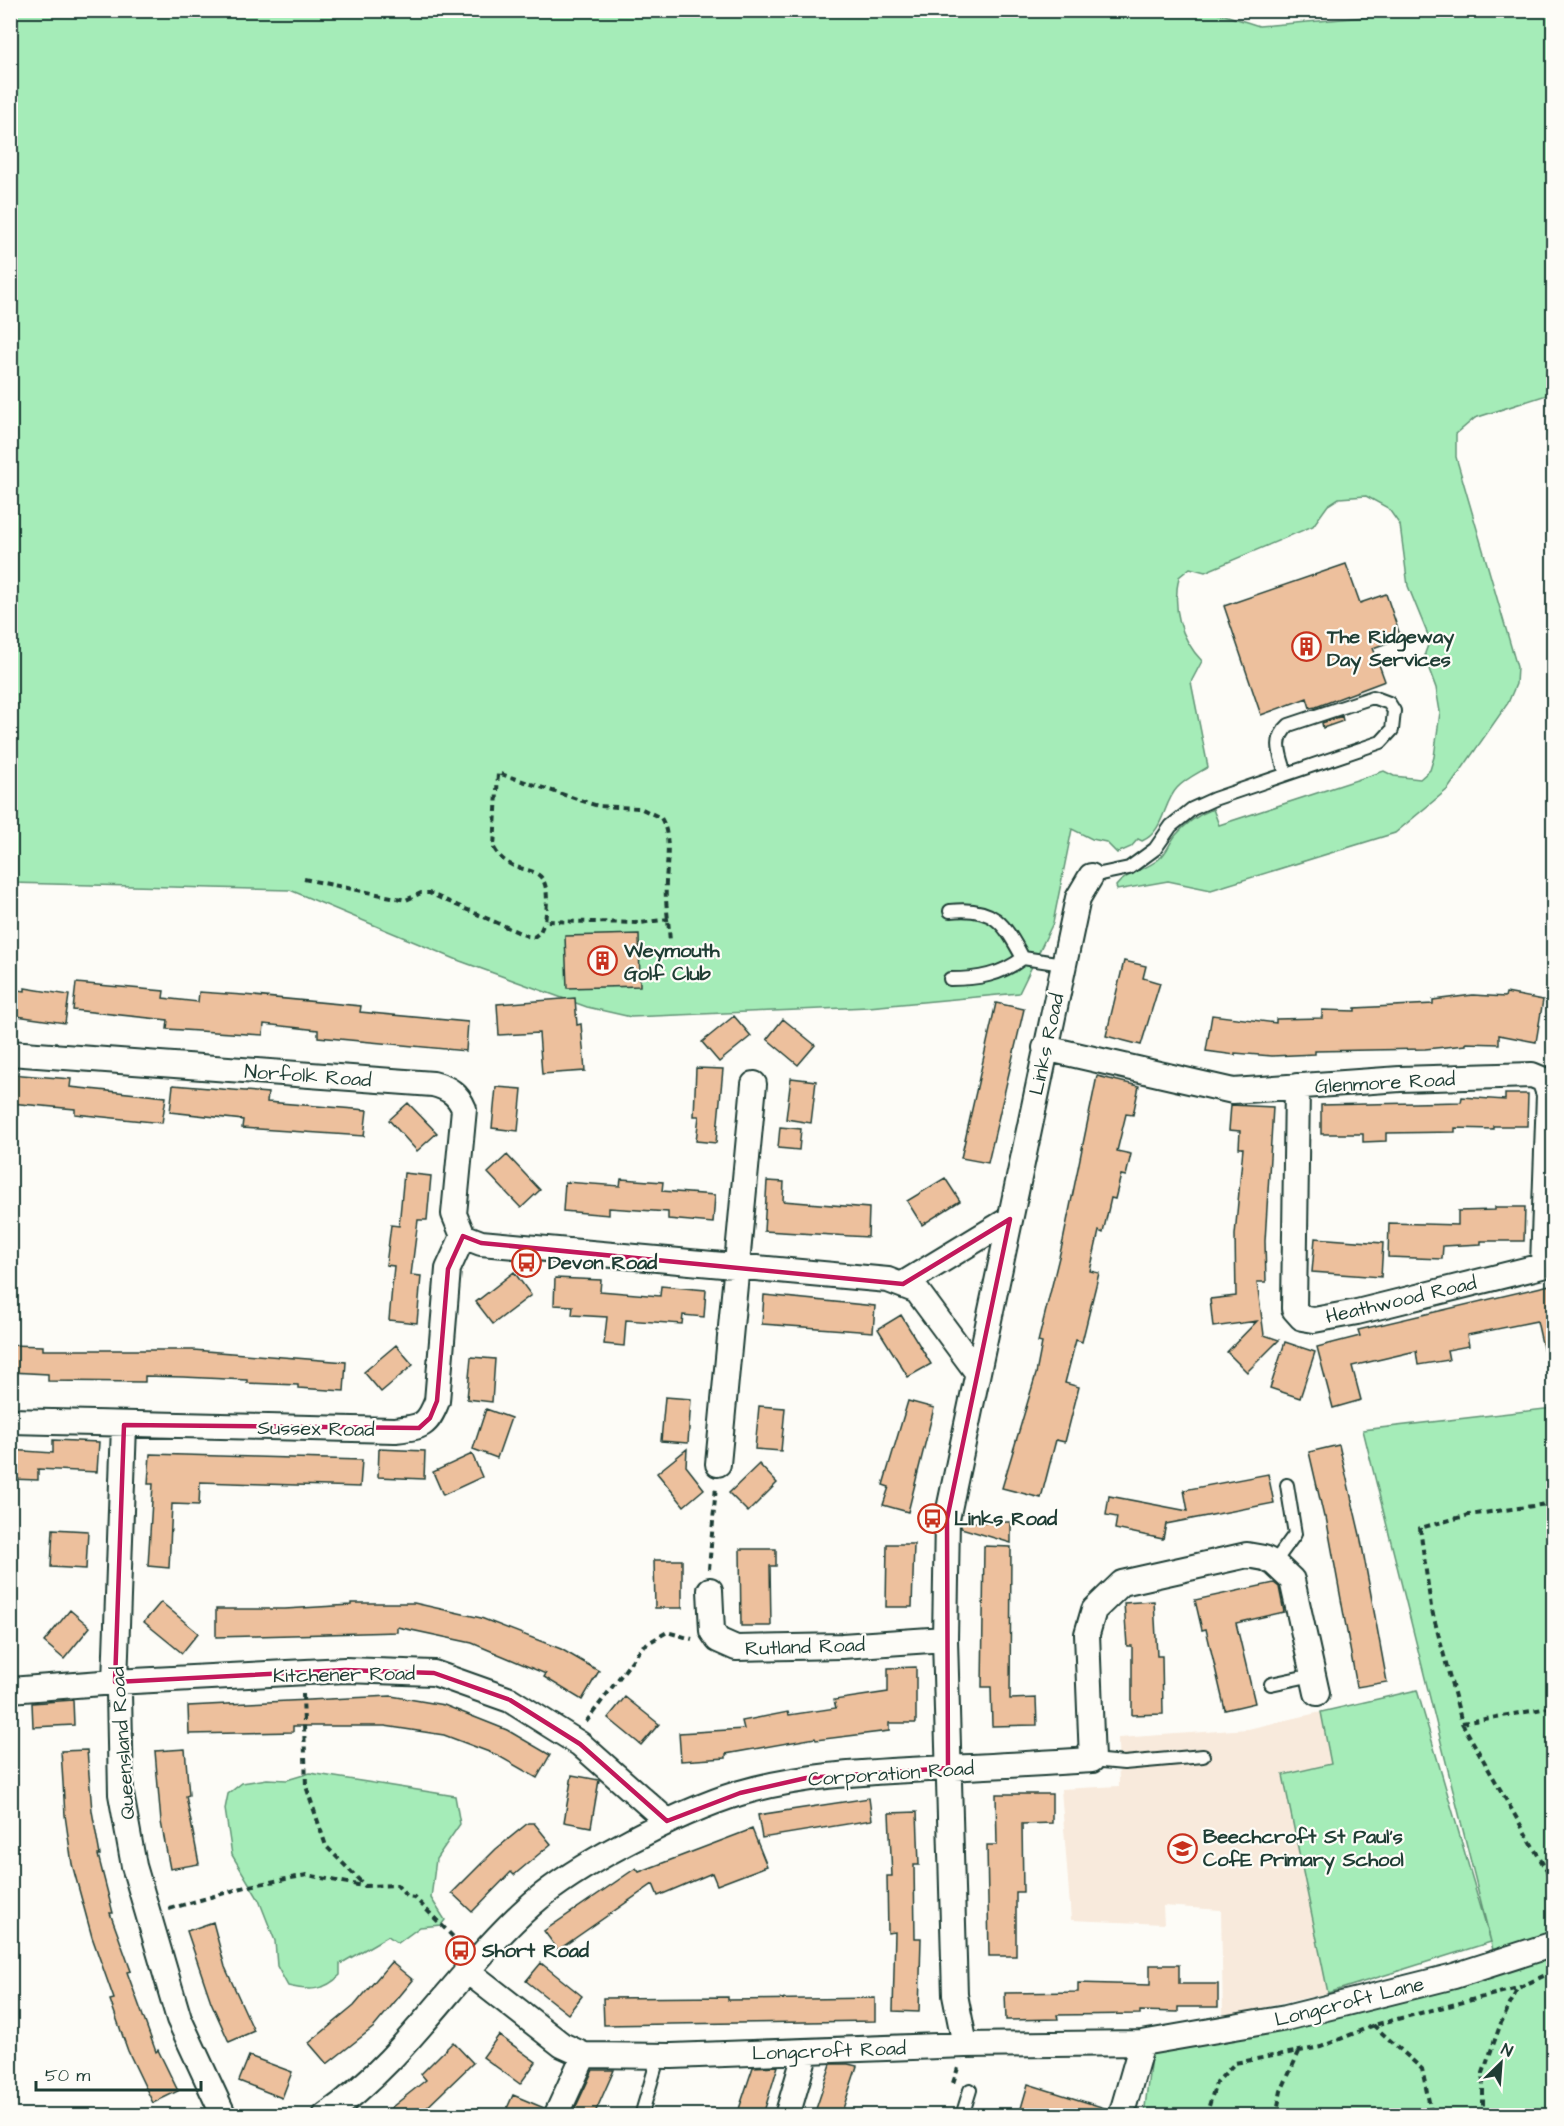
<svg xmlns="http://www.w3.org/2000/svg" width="1564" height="2126" font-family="'Architects Daughter',sans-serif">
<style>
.built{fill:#f8eadc}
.green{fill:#a5ecb8;stroke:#629476;stroke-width:1.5}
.building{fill:#edc09d;stroke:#1f3d34;stroke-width:1.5}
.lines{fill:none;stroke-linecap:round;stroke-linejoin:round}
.lane-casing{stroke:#1f3d34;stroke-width:16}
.street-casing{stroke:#1f3d34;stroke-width:28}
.path{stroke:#1f3d34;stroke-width:4;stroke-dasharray:6 4.5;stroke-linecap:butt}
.lane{stroke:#fdfcf7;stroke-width:12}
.street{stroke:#fdfcf7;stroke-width:24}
.marked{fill:none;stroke:#c2185b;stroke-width:4.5;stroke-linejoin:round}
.labels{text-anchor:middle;stroke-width:4.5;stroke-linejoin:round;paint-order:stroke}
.poi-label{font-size:20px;font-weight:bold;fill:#1f3d34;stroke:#fdfcf7;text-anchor:start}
.street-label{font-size:20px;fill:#1f3d34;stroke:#fdfcf7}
</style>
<rect width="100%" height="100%" fill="#fdfcf7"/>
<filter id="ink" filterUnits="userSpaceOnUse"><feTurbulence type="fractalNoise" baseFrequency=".0167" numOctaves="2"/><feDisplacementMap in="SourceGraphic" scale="12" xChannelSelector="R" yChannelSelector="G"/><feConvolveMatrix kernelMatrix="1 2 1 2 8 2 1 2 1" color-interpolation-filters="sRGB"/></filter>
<g filter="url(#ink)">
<path class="built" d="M1321,1712L1331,1764L1283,1776L1328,1993L1223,2017L1221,1910L1163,1906L1164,1924L1071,1920L1061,1789L1119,1786L1118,1738L1248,1729Z"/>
<path class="green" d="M1209,10L1259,26L1436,11H1553V393L1475,418L1456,434V457L1517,667L1516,684L1508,703L1448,789L1395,833L1211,890L1168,881L1117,890L1116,886C1126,873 1146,870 1159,859C1167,853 1169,844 1175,836C1186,823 1197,815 1213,809L1219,825L1384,771L1394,776L1420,779L1430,770L1434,757L1440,712L1436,688L1426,661L1425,653L1430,640L1408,586L1400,525L1388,508L1366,496L1339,498L1328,505L1313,526L1205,572L1190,568L1179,577C1172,608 1180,638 1202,661L1191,682L1208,767C1198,773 1185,779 1177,788C1163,803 1164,832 1142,841L1138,839L1131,847L1117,853L1106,842L1092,839L1072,829L1053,923L1019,993L869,1007L631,1017L587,1007L460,961L290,890L11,883V11Z
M1553,1408V2115L1144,2116L1152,2048L1498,1970L1363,1430Z
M1417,1690L1491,1942L1328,1993L1283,1775L1331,1764L1321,1712Z
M310,1773L455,1796L460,1824L436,1859L431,1898L445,1920L441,1925L420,1927L398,1943L388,1936L340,1964V1975C325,1991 309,1991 288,1986L277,1966L275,1941L259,1900L232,1855L225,1809L228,1794L242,1783L267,1779L287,1780Z"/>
<path class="building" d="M1346,564L1360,603L1386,594L1401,638L1373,648L1385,681L1316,707L1310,708L1307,698L1261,715L1224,606Z
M1342,716L1343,721L1323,728L1322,723Z
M639,934L640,986L567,988L565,936Z
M1124,961L1146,966L1143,978L1160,983L1141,1045L1106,1036Z
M76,983L164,991L163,998L198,1002L199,992L243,995L361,1006L360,1012L468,1022L466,1051L318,1037V1030L264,1024L263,1035L167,1029L168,1020L73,1010Z
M25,988L69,995L65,1023L10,1015V989L25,991Z
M1506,993L1543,1000L1536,1042L1499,1035V1044L1466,1043V1045L1425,1049L1315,1051V1054L1272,1056L1235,1053V1055L1206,1051L1212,1015L1276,1023V1019L1322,1018V1010L1355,1011V1008L1433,1004V1000L1473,995L1505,997Z
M575,998L577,1025L581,1024L585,1071L542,1074L539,1033L499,1035L497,1004Z
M996,1003L1024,1009L988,1163L961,1158Z
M734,1016L751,1036L719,1062L702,1042Z
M783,1019L815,1045L798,1065L767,1039Z
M696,1068L723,1069L716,1143L696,1141L699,1116H694Z
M10,1074L71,1079L70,1087L166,1097L162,1123L75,1114V1109L10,1103Z
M1097,1076L1139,1086L1133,1115L1126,1114L1117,1151L1131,1154L1126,1176L1121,1175L1115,1199L1111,1198L1103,1233L1099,1231L1090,1271L1099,1273L1082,1342L1076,1340L1065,1383L1079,1387L1065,1442L1056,1440L1041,1498L1002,1488L1036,1374L1042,1343L1038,1342L1063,1241Z
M791,1078L816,1081L811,1123L786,1119Z
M173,1085L268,1093L267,1102L367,1110L364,1136L242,1128L243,1120L170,1112Z
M496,1087L522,1089L518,1131L492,1128Z
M1505,1094H1528L1527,1126H1493V1129L1455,1128V1132L1386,1133V1141L1363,1142V1134H1321V1105L1461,1102L1462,1097L1505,1100Z
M408,1103L437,1133L417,1151L389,1120Z
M1231,1105L1273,1107L1265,1241L1266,1282H1257L1264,1335L1279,1340L1247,1372L1227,1352L1257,1321L1213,1327L1210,1299L1236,1296L1235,1235L1243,1148H1239L1240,1131L1229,1130Z
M780,1127L801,1129L799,1150L778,1148Z
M507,1155L540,1190L521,1208L488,1173Z
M404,1173L431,1176L427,1220H418L411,1275L421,1276L417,1323L389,1320L394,1266L386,1265L391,1225L399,1226Z
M945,1178L960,1201L922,1225L907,1201Z
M621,1179L663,1182L662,1191L715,1195L713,1223L668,1219V1212L609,1208V1215L563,1211L565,1182L620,1186Z
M767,1181L784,1182L783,1201L869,1208L868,1237L764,1231Z
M1495,1207H1525L1524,1241H1481V1244L1443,1246L1442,1259L1388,1257L1389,1223L1458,1225V1211L1495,1210Z
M1315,1238L1383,1243L1381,1277L1312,1272Z
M514,1272L531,1295L493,1324L476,1302Z
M555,1278L601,1280L600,1291L660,1296L661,1286L706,1290L704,1317L683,1315L682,1324L626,1320L624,1346L604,1344L607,1317L572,1315L573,1306L554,1305Z
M1554,1284V1361H1546L1537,1321L1467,1335L1469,1346L1447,1350L1449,1360L1418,1365L1416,1351L1352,1366L1361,1400L1333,1408L1317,1347L1360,1336L1358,1330Z
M764,1295L875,1306L873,1332L762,1324Z
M901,1315L931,1364L908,1377L878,1329Z
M1285,1342L1315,1352L1300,1398L1270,1388Z
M10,1345L43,1346V1350H193L346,1362L344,1391L298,1388V1385L247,1383V1380L183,1377L145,1376V1382L48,1381V1374L10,1372Z
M396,1345L413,1365L381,1392L364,1372Z
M471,1357L495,1359L492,1402L467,1399Z
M665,1397L691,1399L688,1443L661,1441Z
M908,1401L934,1408L908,1512L883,1505L889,1487L883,1485Z
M759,1406L785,1408L781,1451L755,1449Z
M486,1409L511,1418L497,1458L473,1449Z
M53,1440L99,1442L97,1472L38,1469V1480L10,1479V1450L53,1453Z
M1339,1445L1360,1535L1387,1682L1357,1687L1326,1517H1324L1309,1452Z
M379,1449L425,1451L424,1479L378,1477Z
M687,1449L686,1466L704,1489L684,1506L657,1473Z
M150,1454L362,1460L360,1487L200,1482L199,1505L172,1504L169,1568L148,1566L153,1484H148Z
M472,1454L482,1477L443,1495L433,1472Z
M759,1464L777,1483L748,1512L729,1493Z
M1268,1474L1274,1503L1166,1524L1163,1539L1115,1529L1117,1517L1106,1515L1109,1496L1188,1511L1184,1490Z
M961,1522H1011V1543L961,1528Z
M53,1529L88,1531L86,1569L51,1567Z
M887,1544H914L912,1607H886Z
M984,1546L1011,1547L1010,1699L1036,1698L1037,1725L992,1726L991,1687H982Z
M740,1549H776V1566H770L771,1626H741Z
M654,1560H682V1608H655Z
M1274,1583L1279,1587L1284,1612L1236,1623L1255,1703L1225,1710L1206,1629L1202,1630L1195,1600Z
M1154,1601L1157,1656H1162L1163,1714L1132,1715V1646H1127L1124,1603Z
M161,1602L198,1633L182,1653L144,1622Z
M351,1603H414L481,1618L561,1649L599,1671L582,1700L544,1677L546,1674L472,1643L397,1627V1632L216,1637V1609H285L351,1605Z
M70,1610L90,1627L64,1659L44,1642Z
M916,1667V1723H889V1731L816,1740L815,1738L726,1754V1758L681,1761L679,1733L744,1729L742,1721L788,1712L789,1715L836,1708L834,1700L888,1692V1668Z
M391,1696L444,1705L507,1730L550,1755L537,1778L497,1755L444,1735L385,1726H293V1732L189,1734L188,1706Z
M625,1697L659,1724L641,1745L608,1718Z
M73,1700L74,1725L33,1727L32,1703Z
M185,1749L189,1795L186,1796L199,1864L170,1869L161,1822L155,1751Z
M87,1750L92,1811L100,1855H98L113,1913H110L131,1971L127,1972L156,2052L158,2050L178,2091L153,2103L128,2051L110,2000L114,1999L92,1937L72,1864L65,1815L61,1751Z
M572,1775L599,1780L591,1827L564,1822Z
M996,1794H1052V1823L1022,1824L1023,1892H1016V1956H989L987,1845H997Z
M869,1798L872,1820L762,1838L758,1815Z
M917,1812L919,1865H914L915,1938H921L919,2012L893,2011L895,1932L888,1933L887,1876H892L889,1813Z
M528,1823H534L551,1844L514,1875L511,1872L472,1912L452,1893L496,1849Z
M752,1829L767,1866L717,1885L712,1873L658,1896L653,1884L558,1950L544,1931L636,1868L639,1872Z
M213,1922L225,1967L254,2031L229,2042L211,2002L187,1931Z
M391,1962L413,1980L374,2027L327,2064L309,2043L354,2006Z
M541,1963L582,1996L568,2014L526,1981Z
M1150,1965H1179V1984H1218V2007H1178V2012L1140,2011V2014L1057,2015L1058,2019L1006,2020L1005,1993L1078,1992V1983L1150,1985Z
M728,1997V2000L875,1998V2021L604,2025L603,1998Z
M499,2035L536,2062L520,2084L483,2057Z
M453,2042L473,2063L419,2115H382L426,2080L421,2074Z
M249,2056L292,2072L282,2098L239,2081Z
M831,2064H848L857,2066L841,2115H814Z
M778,2066L763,2115H737L753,2067Z
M593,2070H614L594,2115H572Z
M1028,2084L1108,2109L1107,2115H1019Z
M513,2095L544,2108L542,2115H504Z"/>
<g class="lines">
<defs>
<path id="lane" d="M1091,876L1129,868L1155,849L1171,826L1192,809L1214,799L1381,742L1392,730L1394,711L1389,703L1373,697L1289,725C1272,740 1281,756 1286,774
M950,911C994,906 1004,923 1023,958L1063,964
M950,979C978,979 1001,975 1023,958
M1274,1563L1295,1534L1287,1485
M1271,1684L1313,1675
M1092,1760L1124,1763L1203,1756
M641,2116L659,2055
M962,2116L970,2090"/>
<path id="street" d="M1045,1048L1233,1091L1400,1079L1532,1075L1544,1080L1549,1094L1543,1265
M10,1053L433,1084C449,1088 458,1094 464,1109L454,1214L463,1236
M1297,1086L1294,1309L1302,1318L1314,1320L1357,1312L1554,1263
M463,1236L481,1243L888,1280L917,1291L977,1372
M903,1284L1010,1219
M10,1421L395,1430C421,1427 427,1427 437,1401L448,1269L463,1236
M124,1425L115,1682L119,1692L121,1794L134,1866L179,2019L224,2116
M718,1464L754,1084
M710,1590L712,1631L718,1640L736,1648L842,1646L945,1639
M10,1690L115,1682L345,1670L434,1673L510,1700L580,1744L667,1821
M466,1970L562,2045L584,2055
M965,2045L955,1995L945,1639L947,1519L1078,898L1091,876
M325,2116C408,2058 458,1969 533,1903C561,1879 592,1861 624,1844C661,1824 700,1805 740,1793C808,1773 877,1772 947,1768C995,1766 1043,1763 1092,1760L1087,1634L1094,1610L1122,1583L1247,1555L1264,1558L1274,1563L1292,1580L1317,1693
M556,2116L584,2055L672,2056L965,2045L1142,2043L1286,2018L1454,1976L1554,1944
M787,2116L806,2051
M1121,2116L1142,2043"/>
</defs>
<use href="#lane" class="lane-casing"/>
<use href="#street" class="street-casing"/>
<path class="path" d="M304,879L406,900L421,893H429L527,936L534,937L540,932L545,921
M669,919L640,923L545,921C556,847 516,887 494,848L498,773L598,806L640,808L661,818C674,839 664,874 666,899C667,913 669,927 670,942
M1554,1503L1469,1515L1420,1528L1431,1607L1462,1723L1547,1871L1554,1895
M709,1569L716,1486
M303,1694L306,1786L326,1846L365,1886L397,1885L407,1897L415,1898L462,1946
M586,1722L643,1646L667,1632L692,1639
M1462,1723L1554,1707
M1547,1871L1554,1869
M169,1909L249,1886L307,1875L363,1886
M1373,2025L1422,2069L1432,2116
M953,2083L958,2068
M1206,2116L1216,2083L1235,2063L1321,2047L1374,2025L1518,1988
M1276,2116L1281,2091L1299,2052
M1483,2116V2073L1501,2023L1518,1988L1554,1971"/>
<use href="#lane" class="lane"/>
<use href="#street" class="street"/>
</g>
</g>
<path class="marked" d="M1010,1219L947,1519L948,1768L806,1778L740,1793L667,1821L580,1744L510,1700L434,1673L345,1670L115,1682L124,1425L419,1428L430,1418L437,1401L448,1269L463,1236L481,1243L903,1284Z"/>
<defs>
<symbol id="building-ring" viewBox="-11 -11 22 22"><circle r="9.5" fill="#fdfcf7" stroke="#c8321e" stroke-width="1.5"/><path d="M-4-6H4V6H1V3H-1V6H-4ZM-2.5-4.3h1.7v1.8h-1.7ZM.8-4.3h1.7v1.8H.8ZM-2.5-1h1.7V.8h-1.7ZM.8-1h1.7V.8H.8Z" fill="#c8321e"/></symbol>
<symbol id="bus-ring" viewBox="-11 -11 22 22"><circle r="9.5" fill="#fdfcf7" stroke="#c8321e" stroke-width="1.5"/><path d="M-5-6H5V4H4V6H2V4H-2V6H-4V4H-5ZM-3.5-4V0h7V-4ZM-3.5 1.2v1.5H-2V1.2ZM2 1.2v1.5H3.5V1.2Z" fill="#c8321e"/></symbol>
<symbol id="school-ring" viewBox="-11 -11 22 22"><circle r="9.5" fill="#fdfcf7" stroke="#c8321e" stroke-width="1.5"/><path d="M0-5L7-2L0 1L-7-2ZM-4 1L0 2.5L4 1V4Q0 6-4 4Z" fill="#c8321e"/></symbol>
</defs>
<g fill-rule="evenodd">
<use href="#building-ring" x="1290" y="630" width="33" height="33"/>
<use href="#building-ring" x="586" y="944" width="33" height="33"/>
<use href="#bus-ring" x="510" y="1246" width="33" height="33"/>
<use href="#bus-ring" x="916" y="1502" width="33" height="33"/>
<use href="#school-ring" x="1166" y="1832" width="33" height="33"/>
<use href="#bus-ring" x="444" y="1934" width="33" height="33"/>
</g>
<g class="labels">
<g class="poi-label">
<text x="1327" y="643">The Ridgeway<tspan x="1327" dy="23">Day Services</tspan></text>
<text x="624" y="957">Weymouth<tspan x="624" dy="23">Golf Club</tspan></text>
<text x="548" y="1269">Devon Road</text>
<text x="954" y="1525">Links Road</text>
<text x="1203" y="1843">Beechcroft St Paul's<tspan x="1203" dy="23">CofE Primary School</tspan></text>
<text x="482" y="1957">Short Road</text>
</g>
<g class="street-label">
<text transform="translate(1046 1044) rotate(-78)" y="7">Links Road</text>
<text transform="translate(308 1075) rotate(4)" y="7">Norfolk Road</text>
<text transform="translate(1385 1082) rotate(-3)" y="7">Glenmore Road</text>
<text transform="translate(1401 1299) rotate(-13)" y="7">Heathwood Road</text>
<text transform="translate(316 1428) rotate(1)" y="7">Sussex Road</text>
<text transform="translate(805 1646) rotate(-2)" y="7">Rutland Road</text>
<text transform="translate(344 1674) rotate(-1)" y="7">Kitchener Road</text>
<text transform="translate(122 1743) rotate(-94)" y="7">Queensland Road</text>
<text transform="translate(891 1773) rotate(-4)" y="7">Corporation Road</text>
<text transform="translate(1349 2001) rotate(-14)" y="7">Longcroft Lane</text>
<text transform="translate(829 2050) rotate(-2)" y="7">Longcroft Road</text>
</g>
</g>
<rect width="1564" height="2126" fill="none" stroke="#fdfcf7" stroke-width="36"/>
<rect x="18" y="18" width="1528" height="2090" fill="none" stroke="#1f3d34" stroke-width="2" filter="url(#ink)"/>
<g transform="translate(1501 2063) rotate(25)" stroke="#fdfcf7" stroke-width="4.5" paint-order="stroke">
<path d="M0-4.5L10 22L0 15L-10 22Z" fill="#1f3d34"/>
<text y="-9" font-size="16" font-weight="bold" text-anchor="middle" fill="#1f3d34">N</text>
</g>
<path d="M36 2081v9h165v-9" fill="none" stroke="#1f3d34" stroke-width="3"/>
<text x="45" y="2081" font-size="18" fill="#1f3d34" stroke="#fdfcf7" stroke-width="4.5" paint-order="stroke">50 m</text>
</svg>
